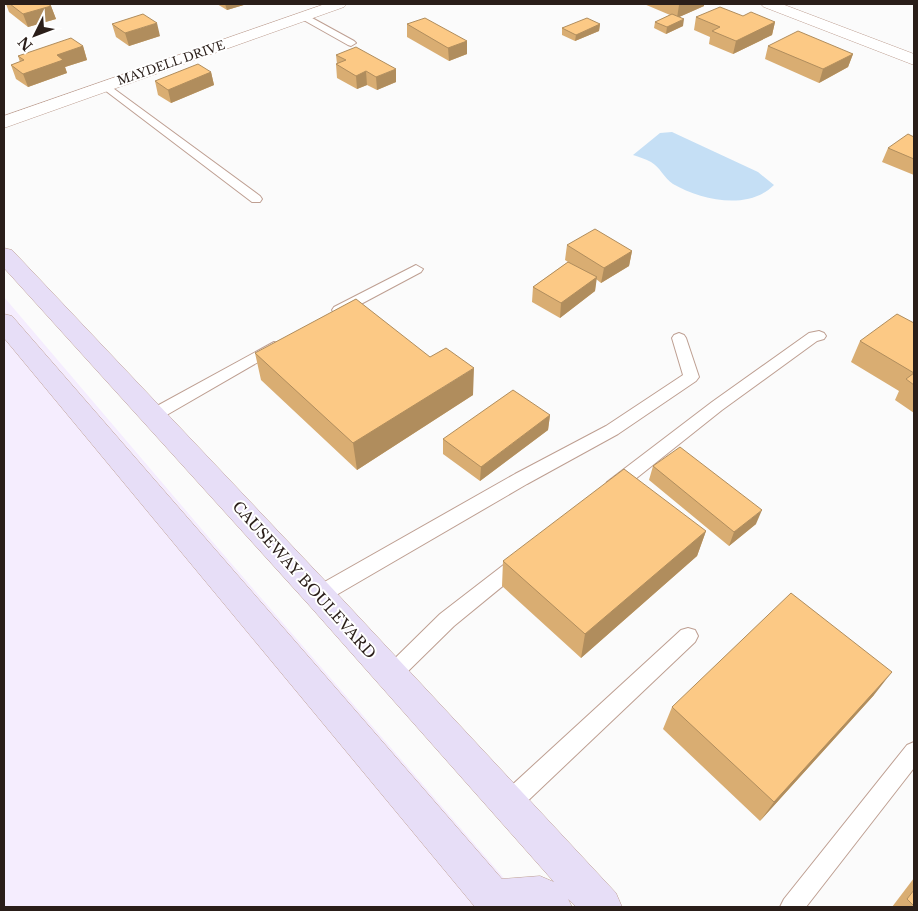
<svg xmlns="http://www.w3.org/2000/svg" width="918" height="911" font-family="'Libre Baskerville',serif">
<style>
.industrial{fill:#f5edfe}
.water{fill:#c5dff5}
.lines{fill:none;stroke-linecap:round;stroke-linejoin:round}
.lane-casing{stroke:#be9f92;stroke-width:2}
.street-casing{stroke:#be9f92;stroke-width:1}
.secondary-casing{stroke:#be9f92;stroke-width:1}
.lane{fill:#fff;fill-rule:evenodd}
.street{fill:#fff;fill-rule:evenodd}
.secondary{fill:#e7def7;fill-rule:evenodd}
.wall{fill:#d9ad72}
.shaded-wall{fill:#b08d5d}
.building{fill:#fcc985;stroke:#b08d5d}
.labels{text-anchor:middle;stroke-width:4;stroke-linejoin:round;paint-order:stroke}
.far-street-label{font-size:12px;fill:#2a1e19;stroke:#fff}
.street-label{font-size:15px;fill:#2a1e19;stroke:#fff}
</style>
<rect width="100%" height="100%" fill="#fbfbfb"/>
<path class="industrial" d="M4,297L211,540L529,907H4Z"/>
<path class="water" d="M672,132L758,172L774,185C748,211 701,200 673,184C664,178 660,167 651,162C646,159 639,157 633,155L660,133Z"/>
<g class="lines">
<defs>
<path id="lane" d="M303,13L354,41L356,43L351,46L348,45L300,18V14Z
M106,83L260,196L262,199L260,202H252L102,88L101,86L102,84Z
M416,265L423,269L421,272L344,313H334L332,310L334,307Z
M819,331L824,333L826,336L824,339L817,341L722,410L619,492L613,494L607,492L605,487L607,482L712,402L809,333Z
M679,333L684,335L686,338L699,377L696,381L618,434L527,484L326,601L319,603L312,601L310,595L312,589L515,474L606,426L683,375L672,338L674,335Z
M274,342L279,344L281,347L279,350L158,420L152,422L146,420L144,416L146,412Z
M520,555L526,557L529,562L526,567L454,626L397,682L390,685L383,682L380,676L383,670L440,614L514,557Z
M688,628L695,630L698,636L695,642L516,812L508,815L500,812L497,804L500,796L681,630Z
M914,742V768L806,907H780L784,899L907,745Z"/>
<path id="street" d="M325,4H347L344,7L4,128V116Z
M761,4H782L914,54V65L764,7Z"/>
<path id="secondary" d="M4,248L12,250L330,586L616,893L622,907H576L568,899L572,907H475L4,338V314L12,316L502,879L540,876L554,882L308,604L4,268Z"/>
</defs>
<use href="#lane" class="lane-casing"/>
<use href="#street" class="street-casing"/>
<use href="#secondary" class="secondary-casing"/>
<use href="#lane" class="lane"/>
<use href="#street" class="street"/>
<use href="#secondary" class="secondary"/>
</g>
<path class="wall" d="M6,4H48L51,6L56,19L28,27L9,12Z
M217,4H247L227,10Z
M644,4H704V6L679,17L683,26L666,34L654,28L655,22L670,15Z
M743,16L775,22L772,35L733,54L709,44L710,37L694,30L696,17Z
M112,24L160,36L129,46L116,37Z
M407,24L467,41V54L449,61L407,37Z
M600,24L599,31L575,41L562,35V28Z
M83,46L87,60L65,67L67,73L28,87L16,79L11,65L20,62L18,56Z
M768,46L853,54L848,67L819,83L765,59Z
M336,55L396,82L377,90L367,85L357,89L337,78L336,64H337Z
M211,72L214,85L171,103L158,95L155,81Z
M914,137V175L882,162L888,148Z
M567,245L632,251L629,266L601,283L596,279L595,291L560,318L532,302L533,287L568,262L565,260Z
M914,323V413L895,400L899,391L851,362L860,341Z
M255,353L473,395L357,470L261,380Z
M550,415L548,430L480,481L443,454V439Z
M653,466L756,524L729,546L649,480Z
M706,531L697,556L581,658L502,586L503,561Z
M874,695L760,821L663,729L672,707Z
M914,878V907H892Z"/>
<path class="shaded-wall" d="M225,4H247L227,10Z
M683,4H704V6L677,18L679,5Z
M51,6L56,19L28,27L23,14Z
M684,19L683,26L666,34L667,27Z
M775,22L772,35L733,54L736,41Z
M157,23L160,36L129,46L125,33Z
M600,24L599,31L575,41L576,35Z
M467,41V54L449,61L448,48Z
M83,46L87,60L65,67L67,73L28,87L23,74L57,55Z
M853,54L848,67L819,83L823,69Z
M396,69V82L377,90L376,77Z
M366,71L367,85L357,89L356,76Z
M211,72L214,85L171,103L168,90Z
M632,251L629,266L601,283L604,268Z
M597,277L595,291L560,318L561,303Z
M474,368L473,395L357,470L353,443Z
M550,415L548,430L480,481L481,467Z
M762,510L756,524L729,546L734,532Z
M706,531L697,556L581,658L585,634Z
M892,672L874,695L760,821L774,802Z"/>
<path class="building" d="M10,4H48L51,6L23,14Z
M720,7L743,16L751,12L775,22L736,41L712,31L720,27L696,17Z
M143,14L157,23L125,33L112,24Z
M672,14L684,19L667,27L655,22Z
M425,18L467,41L448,48L407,24Z
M587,18L600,24L576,35L562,28Z
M798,31L853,54L823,69L768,46Z
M71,38L83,46L57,55L63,60L23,74L11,65L24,60L18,56Z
M356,47L396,69L376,77L366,71L356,76L336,64L346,60L336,55Z
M198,64L211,72L168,90L155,81Z
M908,134L914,137V159L888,148Z
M595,229L632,251L604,268L567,245Z
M568,262L597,277L561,303L533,287Z
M356,299L430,357L446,348L474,368L353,443L255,353Z
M897,314L914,323V373L860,341Z
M914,373V385L906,379Z
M513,390L550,415L481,467L443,439Z
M680,447L762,510L734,532L653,466Z
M624,469L706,531L585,634L503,561Z
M791,593L892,672L774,802L672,707Z
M914,890V906L907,899Z"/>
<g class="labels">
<g class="far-street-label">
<text transform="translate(171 63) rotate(-19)" y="4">MAYDELL DRIVE</text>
</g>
<g class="street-label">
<text transform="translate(304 580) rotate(48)" y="5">CAUSEWAY BOULEVARD</text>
</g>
</g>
<rect width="918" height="911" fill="none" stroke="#2a1e19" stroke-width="10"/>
<g transform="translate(35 35) rotate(228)" stroke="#ffffff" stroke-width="4" paint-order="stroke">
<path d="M0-4L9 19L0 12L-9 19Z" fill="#2a1e19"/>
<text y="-8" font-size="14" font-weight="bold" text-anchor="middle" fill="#2a1e19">N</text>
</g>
</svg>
